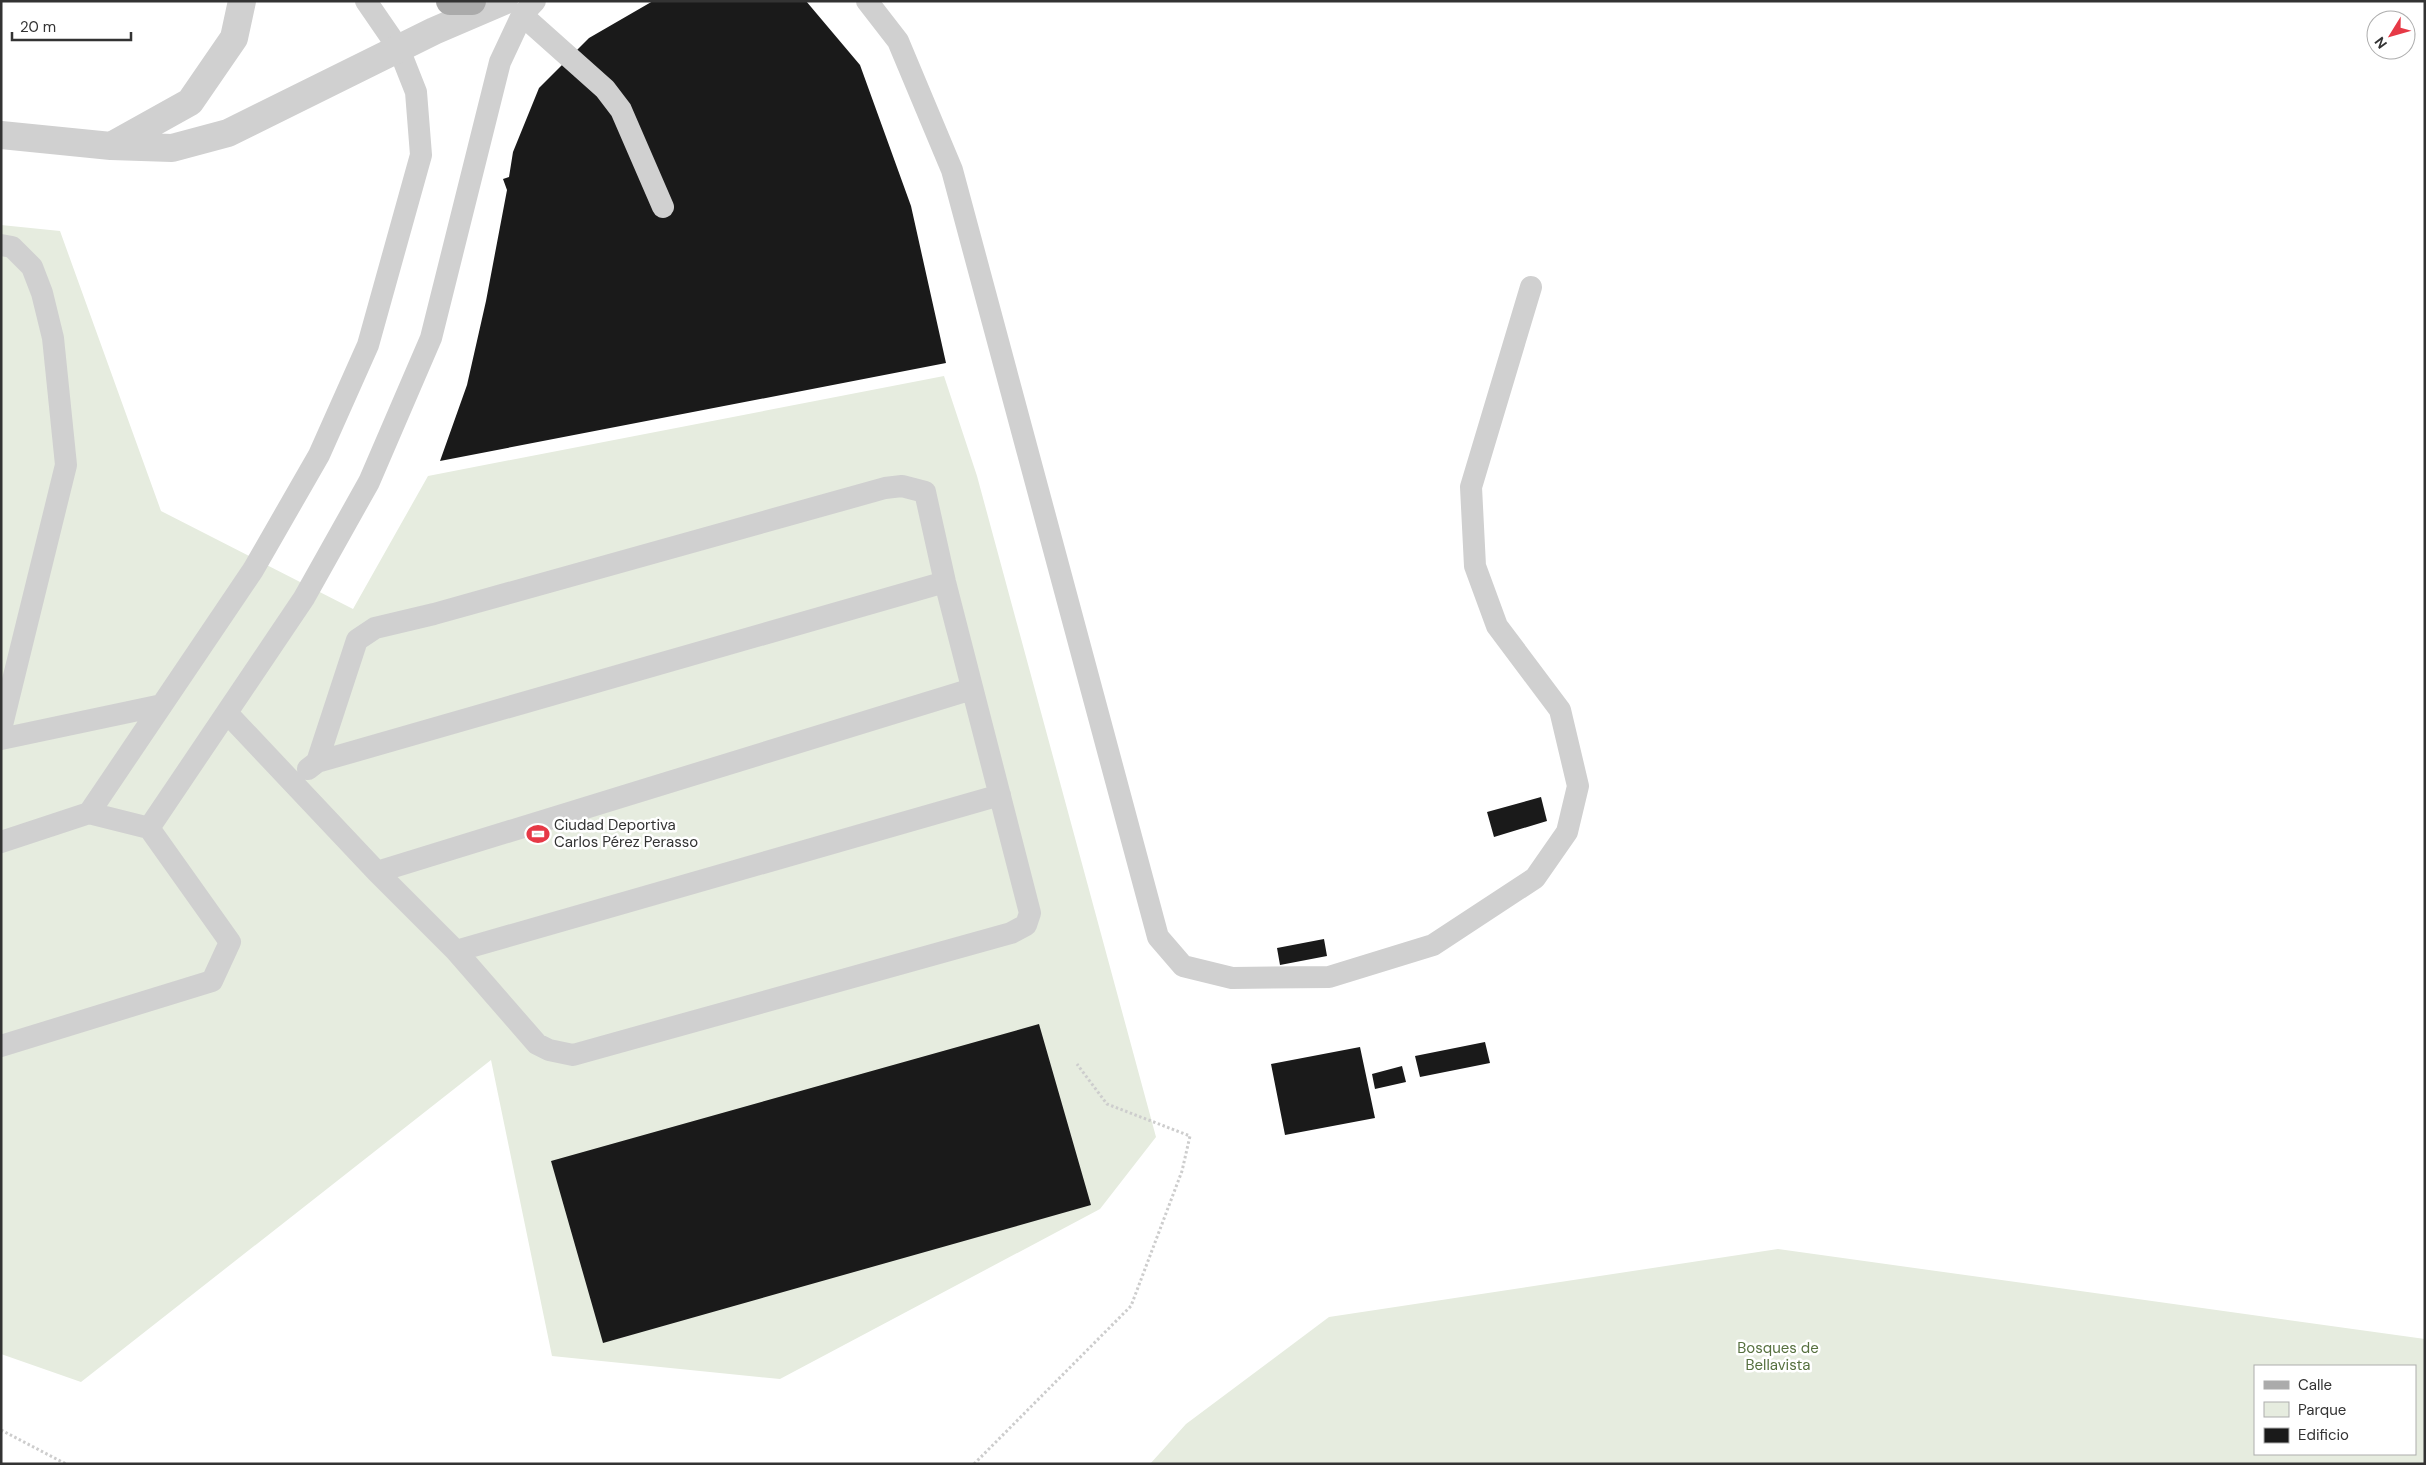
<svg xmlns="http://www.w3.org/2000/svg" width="2426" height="1465" font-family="'DM Sans',sans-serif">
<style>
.green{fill:#e6ecdf;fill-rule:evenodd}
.building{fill:#1a1a1a}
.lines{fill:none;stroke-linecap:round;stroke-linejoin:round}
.path{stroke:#cdcdcd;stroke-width:3;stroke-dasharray:2.5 2.5;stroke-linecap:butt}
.lane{stroke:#d0d0d0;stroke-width:22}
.street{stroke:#d0d0d0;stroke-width:28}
.primary{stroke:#ababab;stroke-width:28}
.labels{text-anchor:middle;stroke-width:5;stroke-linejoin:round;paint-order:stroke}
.poi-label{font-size:15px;fill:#333;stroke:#fff;text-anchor:start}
.park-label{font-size:15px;fill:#56703f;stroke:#fff}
</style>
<rect width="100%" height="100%" fill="#fff"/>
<path class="green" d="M1,225L60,231L161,511L353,609L428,476L944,376L977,476L1156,1137L1100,1209L780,1379L552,1356L491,1060L81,1382L1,1354Z
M1778,1249L2425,1339V1464H1150L1186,1424L1329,1317ZM2255,1366H2415V1454H2255Z"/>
<path class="building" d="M653,1H806L860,65L911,206L946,363L440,461L467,385L486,301L507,190L503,179L509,177L513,152L539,88L589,38Z
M1541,797L1547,821L1494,837L1487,812Z
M1324,939L1327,956L1280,965L1277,948Z
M1039,1024L1091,1205L603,1343L551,1161Z
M1485,1042L1490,1063L1420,1077L1415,1056Z
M1360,1047L1375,1118L1285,1135L1271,1064Z
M1402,1066L1406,1082L1375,1089L1372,1074Z"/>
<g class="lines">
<path class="path" d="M1,1430L66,1464
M974,1464L1131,1306L1182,1171L1190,1136L1107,1104L1077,1064"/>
<path class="lane" d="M867,1L898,41L952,170L1158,937L1183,966L1232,978L1329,977L1433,945L1535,878L1567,832L1578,786L1560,710L1497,626L1475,566L1471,487L1531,287
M522,15L605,89L621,110L663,207
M1,245L12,247L32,267L42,293L53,338L66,465L1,729
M227,713L377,872L456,951L537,1044L549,1050L573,1055L1011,933L1026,925L1030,913L945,582L925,492L902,486L885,488L434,614L375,628L357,640L317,762
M1,739L162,705
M308,769L317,762L945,582
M89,813L253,570L319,455L368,345L421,155L416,92L399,49L366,1
M149,828L304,598L369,482L431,338L500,62L522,15L535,1
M1,842L89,813L149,828L230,942L212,981L1,1046
M377,872L972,689
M456,951L1000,795"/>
<path class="street" d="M1,135L111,146L172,148L228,133L434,31L504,1
M111,146L190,102L234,38L242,1"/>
<path class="primary" d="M450,1H472"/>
</g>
<defs>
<symbol id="stadium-bare" viewBox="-9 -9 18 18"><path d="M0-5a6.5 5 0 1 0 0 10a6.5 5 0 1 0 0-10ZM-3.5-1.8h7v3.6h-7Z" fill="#e63946" stroke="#fff" stroke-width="2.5" paint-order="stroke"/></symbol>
</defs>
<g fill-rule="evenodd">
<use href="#stadium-bare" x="522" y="818" width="32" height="32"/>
</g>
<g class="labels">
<g class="poi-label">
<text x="554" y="830">Ciudad Deportiva<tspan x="554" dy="17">Carlos Pérez Perasso</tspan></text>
</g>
<g class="park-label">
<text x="1778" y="1353">Bosques de<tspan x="1778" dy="17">Bellavista</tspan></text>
</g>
</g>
<rect width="2426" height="1465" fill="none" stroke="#333333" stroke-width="5"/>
<rect x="2254" y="1365" width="162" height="90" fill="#ffffff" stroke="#adadad"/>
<rect x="2264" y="1381" width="25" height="8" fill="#ababab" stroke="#adadad"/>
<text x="2298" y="1390" font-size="15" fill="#333333">Calle</text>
<rect x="2264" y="1402" width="25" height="15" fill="#e6ecdf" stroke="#adadad"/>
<text x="2298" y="1415" font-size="15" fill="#333333">Parque</text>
<rect x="2264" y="1428" width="25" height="15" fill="#1a1a1a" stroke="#adadad"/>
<text x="2298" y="1440" font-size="15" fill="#333333">Edificio</text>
<g transform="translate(2391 35) rotate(233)"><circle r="24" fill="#ffffff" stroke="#adadad"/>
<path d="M0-4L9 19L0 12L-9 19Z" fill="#e63946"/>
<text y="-8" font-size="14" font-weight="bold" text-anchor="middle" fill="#333333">N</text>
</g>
<path d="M12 32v8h119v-8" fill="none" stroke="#333333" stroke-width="2.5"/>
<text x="20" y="32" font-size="15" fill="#333333" stroke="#ffffff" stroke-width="4" paint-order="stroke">20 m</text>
</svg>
